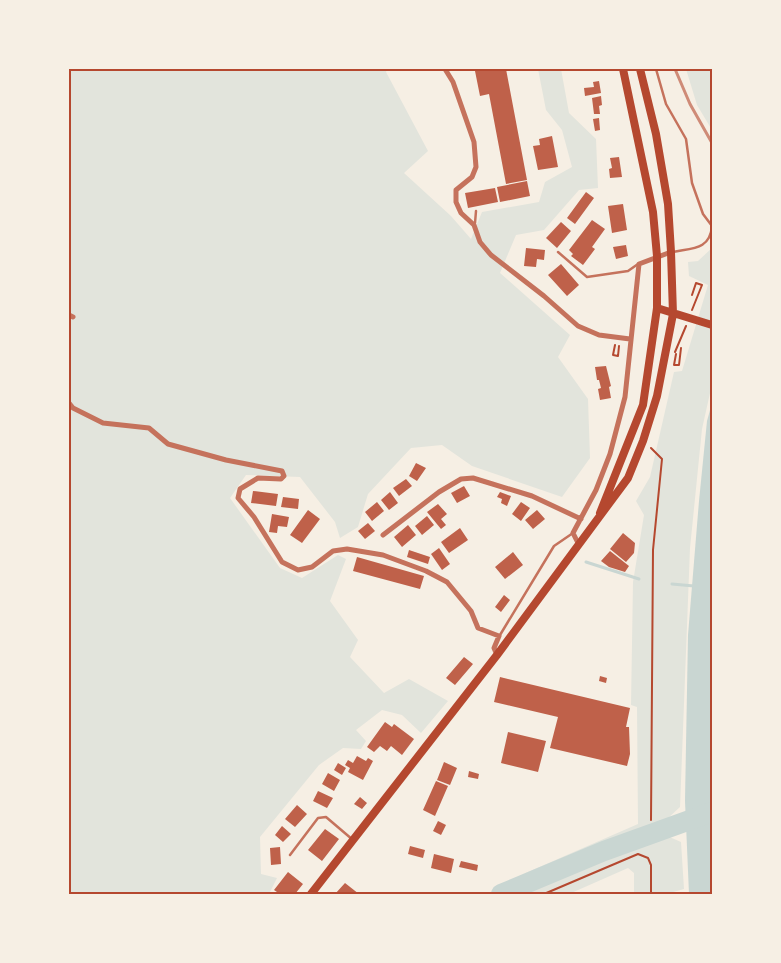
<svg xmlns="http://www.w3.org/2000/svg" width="781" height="963" font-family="Signika,sans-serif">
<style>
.green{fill:#e2e4dc}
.water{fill:#c9d6d2}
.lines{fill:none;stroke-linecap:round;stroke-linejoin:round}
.stream{stroke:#c9d6d2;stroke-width:3}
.river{stroke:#c9d6d2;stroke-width:20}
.building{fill:#bf614a}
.path{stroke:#b5482f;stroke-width:2}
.service{stroke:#c5725c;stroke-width:2.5}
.minor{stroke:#c5725c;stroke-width:5}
.trunk{stroke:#b5482f;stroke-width:8}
.rail{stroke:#cf8b77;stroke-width:3}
.neatline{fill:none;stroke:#b5482f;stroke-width:2}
</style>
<rect width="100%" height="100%" fill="#f6efe4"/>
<path class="green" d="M69,69H387L386,72L428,151L404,173L451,216L471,239L482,212L539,202L545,182L572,167L562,130L546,110L538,69H561L569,113L596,139L598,188L579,190L544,230L516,235L500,273L570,335L558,357L588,399L590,458L562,497L472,466L442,445L411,448L368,494L358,527L340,538L335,522L300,477L246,475L230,498L280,568L302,578L338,555L346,559L330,601L358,640L350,657L384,693L409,679L448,701L421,733L402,715L382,710L356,730L366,741L361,749L343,748L319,765L260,837L261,874L277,878L269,894H69Z
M686,69H712V130L697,105Z
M712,248V384L702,429L690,548L680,807L667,819L521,875L638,824L637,707L631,705L633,582L644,515L636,501L650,477L674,372L682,371L708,285L689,276L688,262L698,261Z
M665,835L681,842L684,889L666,894H634V873L628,868L569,894H514Z"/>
<path class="water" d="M712,403V894H689L685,801L688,635L699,501L707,421Z"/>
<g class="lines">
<path class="stream" d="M586,562L639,579
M672,584L694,586"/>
<path class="river" d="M501,894L604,851L712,812"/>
</g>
<path class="building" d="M485,69H506L527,180L506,184L489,94L480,96L475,71Z
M599,81L601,93L585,96L584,88L594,87L593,82Z
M601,96L602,105L599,106L600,114H594L592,98Z
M599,118L600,130L595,131L593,119Z
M552,136L558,167L538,170L533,146L540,145L539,139Z
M619,157L622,177L610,178L609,169L612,168L610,158Z
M527,181L530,196L500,202L497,187Z
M495,188L498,202L468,208L465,193Z
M586,192L594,198L575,224L567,218Z
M623,204L627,230L612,233L608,206Z
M592,220L605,229L592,247L595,249L583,265L571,256L573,254L569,250Z
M561,222L571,231L557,248L546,238Z
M626,245L628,256L616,259L613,247Z
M526,248L545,250L544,260L537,259L536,267L524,266Z
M561,264L579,285L567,296L548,275Z
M606,366L611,386L609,387L611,398L600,400L598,389L601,388L599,380H597L595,367Z
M416,463L426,468L417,481L409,476Z
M406,479L412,486L399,496L393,488Z
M464,486L470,496L457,503L451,493Z
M253,491L278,494L276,506L251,503Z
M390,492L398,503L389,510L381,500Z
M500,492L511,496L507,506L501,503L502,499L497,497Z
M283,497L299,499L298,509L281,507Z
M377,502L384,511L372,521L365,512Z
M521,502L530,508L521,521L512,514Z
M438,504L447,514L441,519L446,525L441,529L427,512Z
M308,510L320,519L302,543L290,535Z
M537,510L545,519L533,529L525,520Z
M272,514L289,517L287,527L278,526L277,533L269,532Z
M427,516L434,525L422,535L415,526Z
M368,523L375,531L365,539L358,531Z
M408,525L416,535L402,547L394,537Z
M460,528L468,540L449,553L441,542Z
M623,533L635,543L634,553L626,562L610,549Z
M439,548L450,564L442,570L431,554Z
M409,550L430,557L428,564L407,557Z
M610,551L629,566L625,572L609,567L601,561Z
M513,552L523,565L505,579L495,567Z
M357,557L424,576L420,589L353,571Z
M504,595L510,600L501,612L495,607Z
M464,657L473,664L455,685L446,678Z
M600,676L607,678L606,683L599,681Z
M500,677L630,708L626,727H629L630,754L627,766L550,748L558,717L494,702Z
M385,722L392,727L394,724L414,739L402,755L391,746L387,751L380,746L374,752L367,747Z
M508,732L546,741L538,772L501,763Z
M357,756L366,761L368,758L373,761L363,780L348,772L350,768L345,765L348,760L353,763Z
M444,762L457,768L450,785L437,780Z
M338,763L346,768L342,775L334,770Z
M469,771L479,774L478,779L468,777Z
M328,773L340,780L334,791L322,784Z
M436,781L448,786L435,816L423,810Z
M318,791L333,798L327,808L313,801Z
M360,797L367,803L362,809L354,804Z
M297,805L307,814L295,827L285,819Z
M438,821L446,825L441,835L433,831Z
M282,826L291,834L283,842L275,835Z
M325,829L339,839L322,861L308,850Z
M410,846L425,850L423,858L408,854Z
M280,847L281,864L271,865L270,848Z
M434,854L454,859L451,873L431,868Z
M461,861L478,865L477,871L459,867Z
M288,872L303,884L295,894H275L277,892L274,890Z
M345,883L359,894H335Z"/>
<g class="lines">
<path class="path" d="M692,295L696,283L702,285L692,310
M615,345L613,355L618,356L619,346
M675,352L686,326
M676,354L674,365H679L681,348
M651,820L653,550L662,459L651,448
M544,894L638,854L648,858L651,865V894"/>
<path class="service" d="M656,69L666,104L686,139L692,183L703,214L712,226
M475,223L476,211
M558,252L587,277L628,271L638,264
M673,252C692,248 710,250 712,226
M500,635L554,546L573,533
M290,855L318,818L326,817L353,840"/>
<path class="minor" d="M445,69L453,82L474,142L476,167L472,177L456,190V202L461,213L474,225L480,242L491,255L544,296L578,326L599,335L630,339
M69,315L73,317
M69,403L73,408L103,423L149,428L168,444L226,460L282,471L284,476L281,479L258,478L240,489L238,498L254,517L282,562L298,570L312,567L333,551L347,549L383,555L426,571L447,582L471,611L478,628L499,636L494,648L497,655
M383,535L439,492L461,479L473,478L532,496L581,519
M579,545L573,533L596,490L610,454L625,397L639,264L671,252"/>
<path class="trunk" d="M657,308L712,325
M600,513L643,405L657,308V256L653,212L623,69
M311,894L497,655L628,478L643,441L657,396L673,314L671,252L668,204L656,134L640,69"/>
<path class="rail" d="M675,69L690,104L712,143"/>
</g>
<rect width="781" height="963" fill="none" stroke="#f6efe4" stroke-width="140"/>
<rect x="70" y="70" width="641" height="823" class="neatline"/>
</svg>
